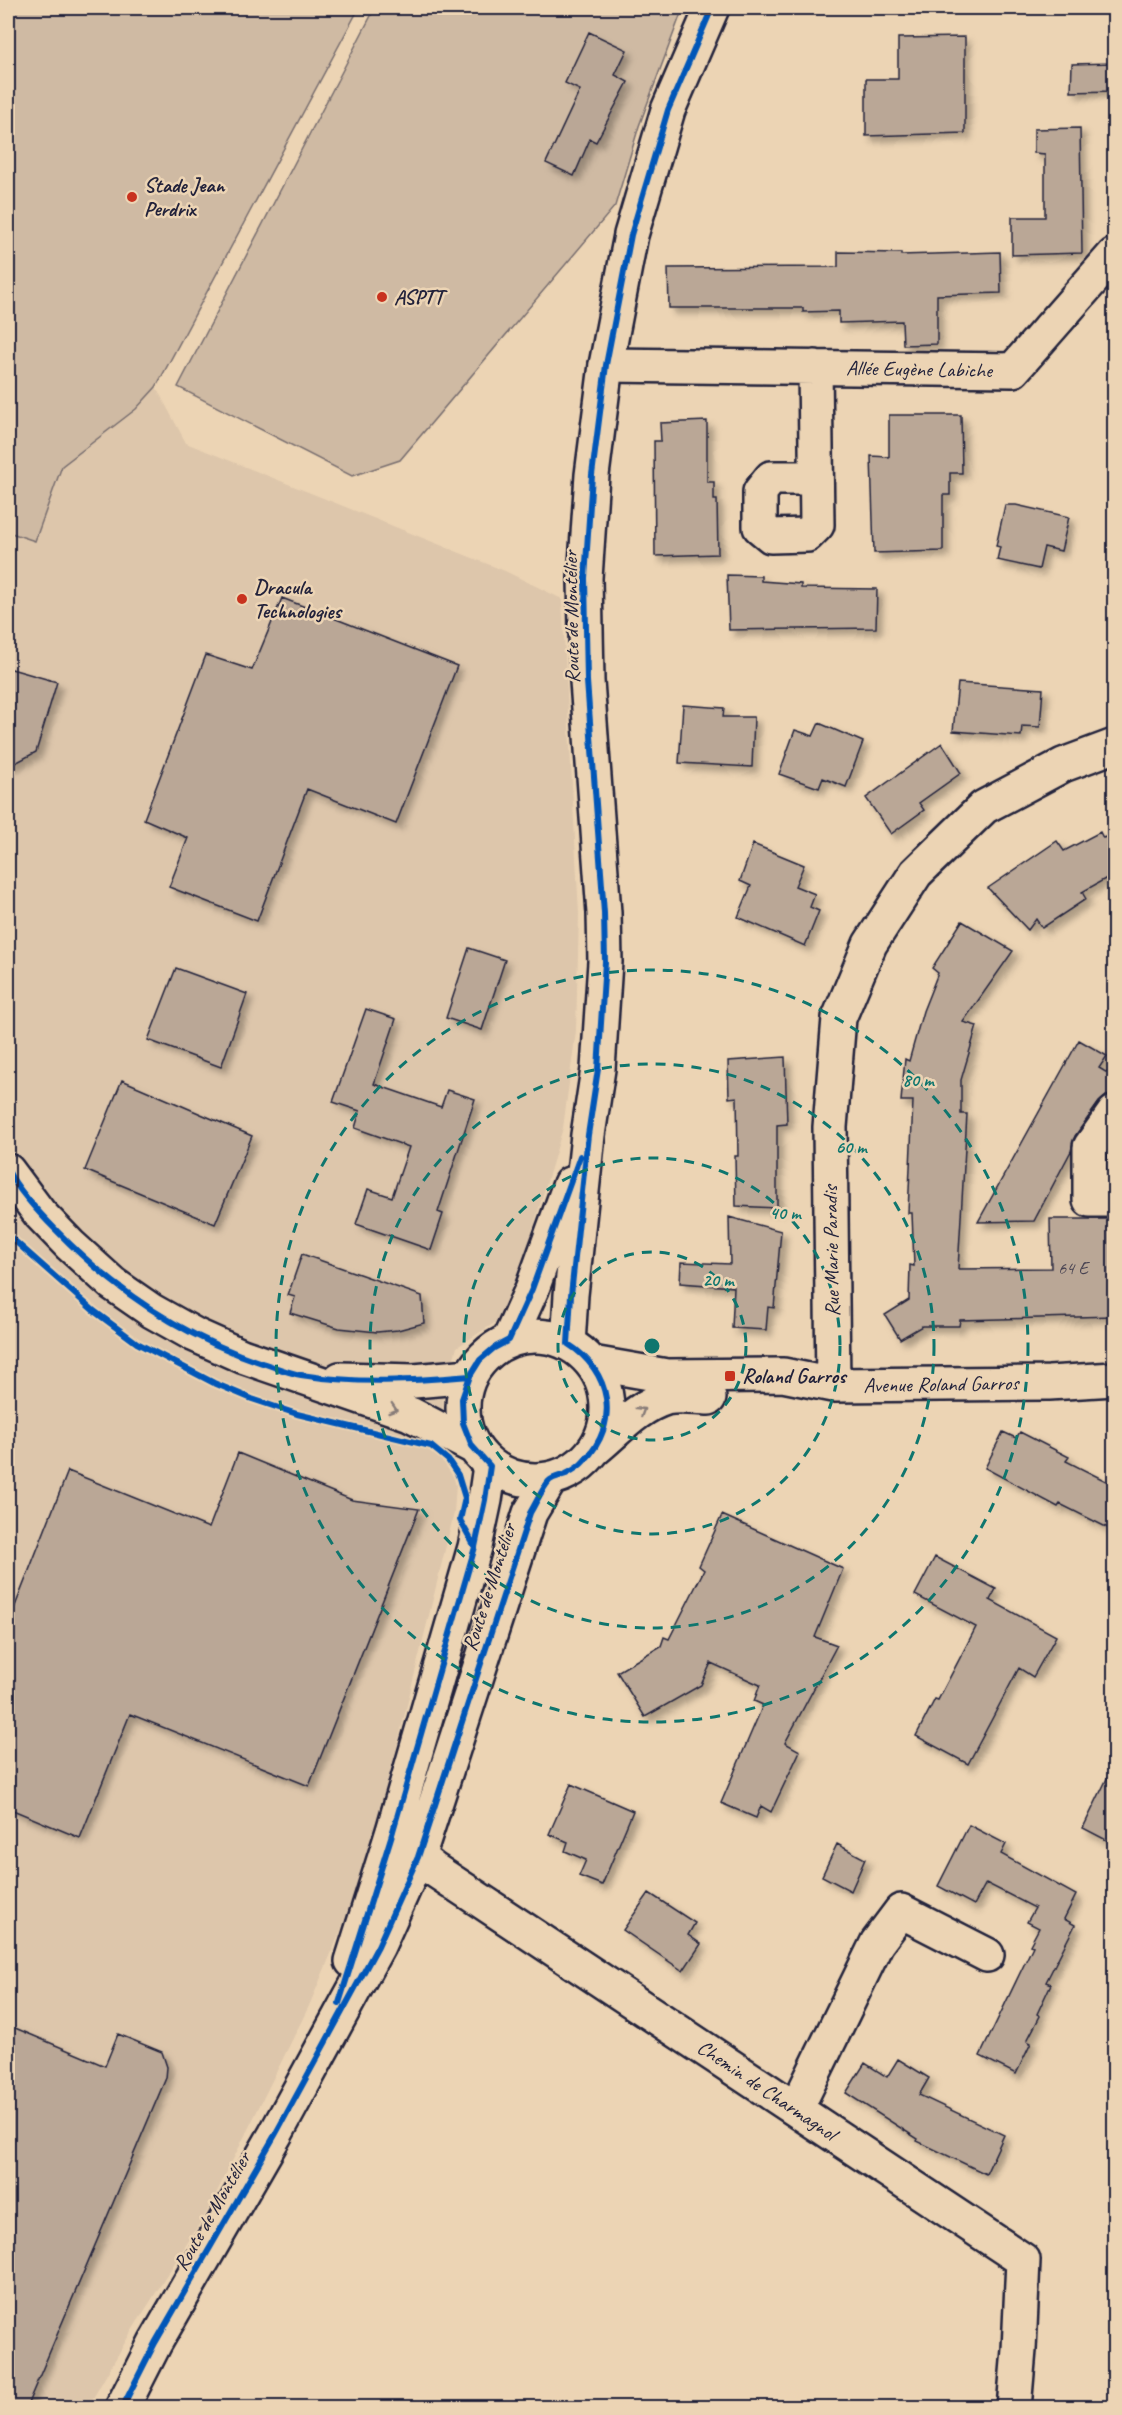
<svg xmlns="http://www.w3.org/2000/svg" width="1122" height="2415" font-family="Caveat,sans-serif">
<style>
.built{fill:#ddc6ab}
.green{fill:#cfbaa3;stroke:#786e6f;stroke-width:1.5}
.building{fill:#baa796;stroke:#22223b;stroke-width:1.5;filter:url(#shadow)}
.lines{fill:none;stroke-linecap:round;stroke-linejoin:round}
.street-casing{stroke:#22223b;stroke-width:38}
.secondary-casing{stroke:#22223b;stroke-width:38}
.street{stroke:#ecd4b4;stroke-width:33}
.secondary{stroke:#ecd4b4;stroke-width:33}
.cycleway-casing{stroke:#ecd4b4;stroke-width:10}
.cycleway{stroke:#0057b8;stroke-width:6}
.oneway{stroke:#877b78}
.ring{fill:none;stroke:#0f766e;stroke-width:3;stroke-dasharray:10 8}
.poi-dot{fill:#c8321e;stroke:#ecd4b4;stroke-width:2}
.labels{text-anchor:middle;stroke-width:5;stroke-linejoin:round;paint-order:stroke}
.number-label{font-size:18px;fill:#484352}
.poi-label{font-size:21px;font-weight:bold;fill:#22223b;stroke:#ecd4b4;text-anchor:start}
.street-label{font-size:21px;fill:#22223b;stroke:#ecd4b4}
.centre{fill:#0f766e;stroke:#ecd4b4;stroke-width:3}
.ring-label{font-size:18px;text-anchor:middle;font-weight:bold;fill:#0f766e;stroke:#ecd4b4;stroke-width:5;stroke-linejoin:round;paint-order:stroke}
</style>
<defs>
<filter id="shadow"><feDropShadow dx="5.5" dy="5.5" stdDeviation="3" flood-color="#0004"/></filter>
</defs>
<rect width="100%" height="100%" fill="#ecd4b4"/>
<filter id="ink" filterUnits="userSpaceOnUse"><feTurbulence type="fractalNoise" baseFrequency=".0167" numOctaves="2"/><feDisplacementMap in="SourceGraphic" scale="12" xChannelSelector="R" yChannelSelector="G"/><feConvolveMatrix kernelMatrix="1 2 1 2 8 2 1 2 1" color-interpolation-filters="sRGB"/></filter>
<g filter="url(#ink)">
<path class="built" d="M156,387L186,443L505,571L562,599L579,914L576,1031L563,1128L507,1315L457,1347L443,1397L445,1461L453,1472L456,1484L454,1513L375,1836L341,1930L309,2006L207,2212L131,2332L88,2407L8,2408V532L35,541L62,466L136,409Z"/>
<path class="green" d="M8,8H359L156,387L136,409L62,466L35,541L8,532Z
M375,8H683L639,126L615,206L400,460L352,476L178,387Z"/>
<path class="building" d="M589,32L627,50L615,75L628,82L596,142L590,139L574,176L546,163L580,90L565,83Z
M965,37V133L866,136V79H898V38Z
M1114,63V91L1071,92L1072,64Z
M1080,128L1082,253L1012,255V217H1045V154L1034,153V129Z
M838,252L901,253V255L1000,252L1001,293L937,295V344L903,345L902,321L839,323V311L803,312V308H669L668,268L838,267Z
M889,415H961L962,473H950V495H943V551L874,553L871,456L889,457Z
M707,421V482H714V500H717L718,554L655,556L654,441H661L660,423Z
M1005,505H1016L1069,517L1061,551L1044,547L1039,569L997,560L1000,547L996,546Z
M727,575L761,576V581L801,584V588L877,589L876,628L729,630Z
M282,598L457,666L396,824L307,789L257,921L169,887L188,838L144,819L206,655L252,670Z
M8,668L57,682L36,752L8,767Z
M958,683L1043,689L1040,727L1022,726L1021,736L953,731Z
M683,705L724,708L723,717H754L752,767L679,763Z
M819,723L863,742L846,787L823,778L819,788L779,774L795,730L813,736Z
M942,743L961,773L919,803L924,810L891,834L866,798Z
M1100,832L1103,838L1114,834V874L1082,892L1086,899L1042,928L1036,919L1028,930L988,888L1057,841L1064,851Z
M753,844L804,865L795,886L815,894L810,907L819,911L805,946L738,917L751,886L740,881Z
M962,921L1013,951L963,1022L977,1026L961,1080V1114H967L958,1269L1051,1268L1050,1219H1114V1316L960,1320L959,1326H922L900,1339L885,1315L909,1300L910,1265L914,1266L912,1213H908L913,1101H901L905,1059L909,1061L923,1011L938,973L932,968Z
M469,948L505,960L482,1030L446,1018Z
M176,968L247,994L221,1067L148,1040Z
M366,1009L396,1019L374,1084L441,1107L447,1090L475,1099L438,1212L443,1214L431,1250L356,1224L368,1189L392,1197L409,1147L355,1128L360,1111L333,1102Z
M1079,1040L1107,1056L1099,1068L1114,1077V1094L1106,1096L1099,1102L1075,1136L1071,1151L1034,1221L978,1222Z
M785,1057L787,1124L777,1125V1208L736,1206L735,1156H738L737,1097L729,1098L728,1061Z
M122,1080L252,1136L215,1224L85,1170Z
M729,1217L781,1231L774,1308L768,1307L766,1330L732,1328L734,1287L680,1283L681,1262L730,1264Z
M302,1254L422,1296L424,1323L398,1330L377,1332L339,1328L290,1313L295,1297L288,1295Z
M1003,1432L1016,1438L1020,1432L1069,1457L1066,1461L1114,1485V1531L1060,1504L1058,1507L985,1468Z
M238,1453L352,1500L419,1509L309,1786L130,1714L80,1838L8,1808V1624L68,1471L209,1528Z
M722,1515L843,1569L815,1637L837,1645L785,1743L800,1751L771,1812L761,1806L756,1818L721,1803L763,1705L754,1701L760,1685L711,1663L701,1685L645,1717L617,1672L661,1646L664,1637L669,1639L704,1570L699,1566Z
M935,1557L996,1589L990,1600L1056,1636L1033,1677L1019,1668L968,1764L916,1736L935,1699L938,1700L976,1627L915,1595Z
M1114,1764V1844L1083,1828Z
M571,1784L633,1811L602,1885L579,1876L586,1860L565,1851L568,1842L549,1834Z
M969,1825L1006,1844L1001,1854L1076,1895L1064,1919L1075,1925L1046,1982L1051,1984L1037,2014L1040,2016L1027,2041L1031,2043L1016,2074L980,2056L1033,1946L1030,1945L1039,1928L1027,1922L1035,1908L986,1883L974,1905L938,1886Z
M837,1844L865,1859L851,1891L822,1876Z
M649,1893L695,1923L688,1935L701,1944L683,1971L623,1930Z
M8,2025L105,2066L118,2034L162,2052L167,2067L166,2078L26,2408H8Z
M898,2059L929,2078L919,2095L1004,2135L986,2174L917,2141L918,2139L846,2093L865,2063L887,2077Z"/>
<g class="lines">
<defs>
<path id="street" d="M606,365L1013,370L1114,255
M815,367L817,525L807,535L771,536L760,527V492L771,478H816
M1114,1113L1090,1147V1200H1114
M592,1363L667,1376L783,1375L833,1385L1049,1383L1114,1379
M833,1385L830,1127L839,1018L870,944L916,873L984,807L1063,765L1114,746
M596,1448C618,1430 637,1407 666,1398C679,1395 696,1398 709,1398
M399,1839L418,1857L433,1869L1023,2260L1019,2350L1014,2408
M796,2109L877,1943L901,1911L987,1955"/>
<path id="secondary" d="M8,1171L40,1214L70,1245L113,1284L152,1311L195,1335L242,1356L410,1414L472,1446
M463 1408a72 72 0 1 1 144 0a72 72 0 1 1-144 0Z
M509,1340L532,1289L570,1184
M568,1344L571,1295L588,1135L598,1069L605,962L604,913L587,681L585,578L592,475L606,365L631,235L668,110L712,8
M340,1379L414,1381L470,1376
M352,1961L393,1831L475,1547L485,1500L490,1466
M122,2408L155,2343L275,2135L378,1946L418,1857L530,1513L550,1480"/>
</defs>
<use href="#street" class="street-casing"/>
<use href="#secondary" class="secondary-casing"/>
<use href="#street" class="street"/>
<use href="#secondary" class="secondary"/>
<defs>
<path id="cycleway" d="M8,1171C20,1193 39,1213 57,1231C115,1291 182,1336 262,1363C275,1367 288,1373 301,1375C357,1384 413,1381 470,1376
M8,1235L94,1311L137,1343L214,1383L252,1399L297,1414L431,1446L448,1460L458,1475L465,1498L460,1520L475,1547
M339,2003L393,1831L475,1547L485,1500L490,1466L472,1446L463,1423L462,1399L470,1376L480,1360L494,1348L509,1340L532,1289L580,1156
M122,2408L155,2343L275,2135L378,1946L418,1857L530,1513C536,1503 542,1489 549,1481C553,1477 561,1476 566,1474C572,1471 580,1466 584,1461C621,1423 611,1371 568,1344L571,1295L588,1135L598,1069L605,962L604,913L587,681L585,578L592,475L606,365L631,235L668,110L712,8"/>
</defs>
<use href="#cycleway" class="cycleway-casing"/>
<use href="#cycleway" class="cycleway"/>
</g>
<defs><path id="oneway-chevron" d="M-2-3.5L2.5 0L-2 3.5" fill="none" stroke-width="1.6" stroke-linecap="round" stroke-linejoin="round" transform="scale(1.5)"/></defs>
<g class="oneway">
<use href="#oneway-chevron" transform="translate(393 1409) rotate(18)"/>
<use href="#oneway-chevron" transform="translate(641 1411) rotate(-32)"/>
</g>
</g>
<g class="ring">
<circle cx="652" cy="1346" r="94"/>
<circle cx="652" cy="1346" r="188"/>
<circle cx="652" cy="1346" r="282"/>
<circle cx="652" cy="1346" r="376"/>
</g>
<g class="poi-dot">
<circle cx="132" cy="197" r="6"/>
<circle cx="382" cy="297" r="6"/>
<circle cx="242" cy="599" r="6"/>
<rect x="724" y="1370" width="12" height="12" rx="3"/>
</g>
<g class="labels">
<g class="number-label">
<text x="1073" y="1274">64 E</text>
</g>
<g class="poi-label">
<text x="144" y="192">Stade Jean<tspan x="144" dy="24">Perdrix</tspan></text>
<text x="394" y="304">ASPTT</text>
<text x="254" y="594">Dracula<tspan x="254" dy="24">Technologies</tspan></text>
<text x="742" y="1383">Roland Garros</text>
</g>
<g class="street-label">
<text transform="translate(919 369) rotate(1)" y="7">Allée Eugène Labiche</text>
<text transform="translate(571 617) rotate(-91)" y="7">Route de Montélier</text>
<text transform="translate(831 1251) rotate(-91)" y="7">Rue Marie Paradis</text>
<text transform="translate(941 1384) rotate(-1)" y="7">Avenue Roland Garros</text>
<text transform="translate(489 1587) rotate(-72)" y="7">Route de Montélier</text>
<text transform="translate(767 2090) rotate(34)" y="7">Chemin de Charmagnol</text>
<text transform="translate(212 2211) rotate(-60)" y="7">Route de Montélier</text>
</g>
</g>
<circle cx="652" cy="1346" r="9" class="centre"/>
<g class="ring-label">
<text x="918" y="1086">80 m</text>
<text x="851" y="1153">60 m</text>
<text x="785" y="1219">40 m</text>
<text x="718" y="1286">20 m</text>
</g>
<rect width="1122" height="2415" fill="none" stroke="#ecd4b4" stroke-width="30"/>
<rect x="15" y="15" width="1092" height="2385" fill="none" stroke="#22223b" stroke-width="2" filter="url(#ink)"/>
</svg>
